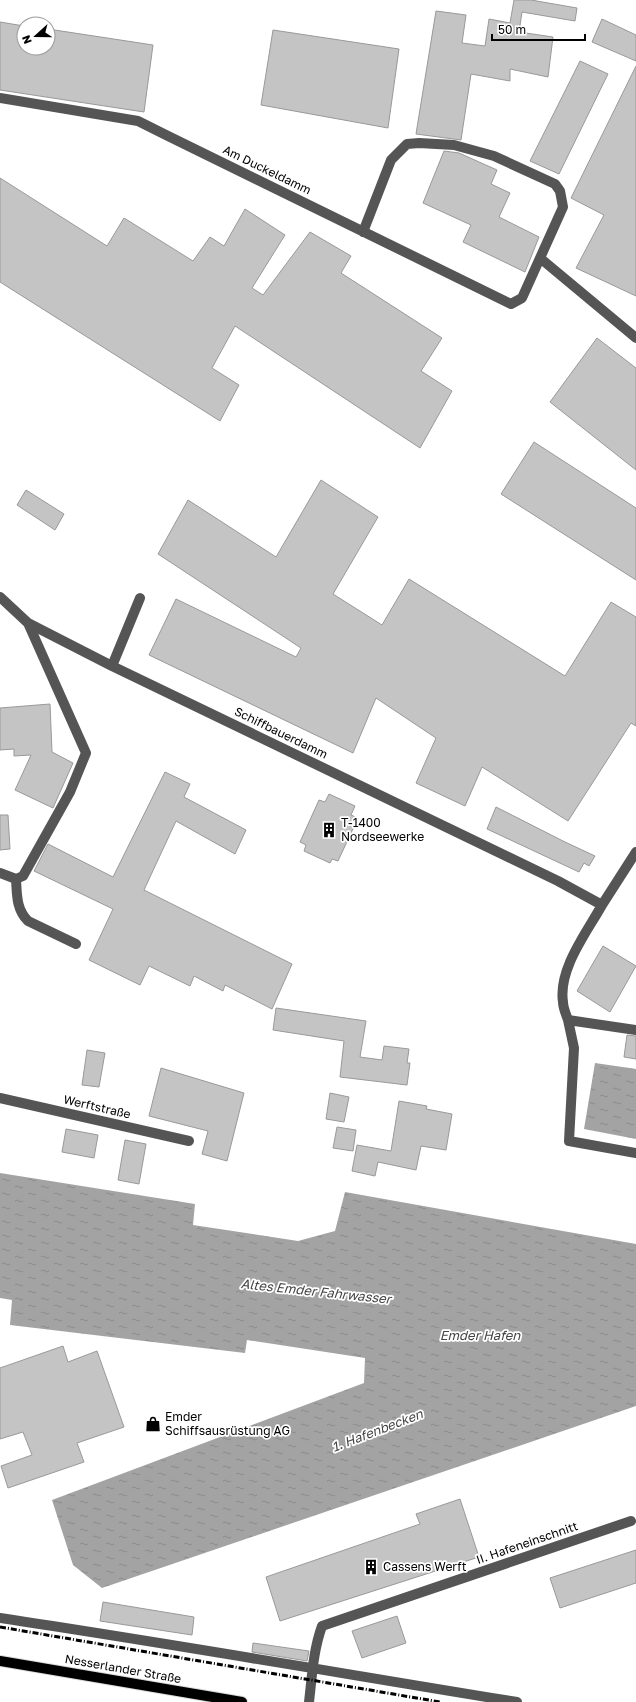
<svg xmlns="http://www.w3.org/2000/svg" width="636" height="1702" font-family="'Golos Text',sans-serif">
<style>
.water{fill:url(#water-ripples)}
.building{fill:#c4c4c4;stroke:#999}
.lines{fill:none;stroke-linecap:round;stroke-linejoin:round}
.major-casing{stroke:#dbdbdb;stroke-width:12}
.minor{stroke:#555;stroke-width:10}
.major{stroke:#000;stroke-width:10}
.rail{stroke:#000;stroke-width:3;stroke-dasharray:6 2 1 2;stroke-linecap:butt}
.labels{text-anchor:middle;stroke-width:3.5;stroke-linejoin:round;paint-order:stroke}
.street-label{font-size:12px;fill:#000;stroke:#fff}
.poi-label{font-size:12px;fill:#000;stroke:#fff;text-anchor:start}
.water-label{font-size:13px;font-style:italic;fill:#444;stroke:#fff}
</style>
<defs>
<pattern id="water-ripples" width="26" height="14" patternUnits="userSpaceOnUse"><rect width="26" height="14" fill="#a3a3a3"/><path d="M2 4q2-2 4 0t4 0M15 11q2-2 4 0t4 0" fill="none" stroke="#8b8b8b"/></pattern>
</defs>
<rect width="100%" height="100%" fill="#fff"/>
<path class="water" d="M595,1063L636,1069V1139L584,1129Z
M0,1173L195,1204L193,1225L298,1241L335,1231L345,1192L636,1244V1406L102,1588L73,1565L52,1500L364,1383L365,1358L247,1340L245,1353L10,1325L12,1300L0,1298Z"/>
<path class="building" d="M514,0H531L577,8L575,21L522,12L519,32L553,37L548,77L510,69V81L471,74L461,140L416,134L436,11L466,15L462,43L485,46L489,19L510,23Z
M602,19L636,35V61L592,42Z
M0,22L24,26V48H48V29L153,45L144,112L0,90Z
M273,30L399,49L388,128L261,105Z
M580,61L608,74L559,174L530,161Z
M636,66V296L576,268L604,215L571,198Z
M444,151L459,153L497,170L491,184L510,193L499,217L539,237L525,272L463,242L471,225L423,203Z
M0,178L107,246L124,218L193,261L210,237L224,246L245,209L285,235L252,288L263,295L310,232L351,256L341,273L442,338L421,371L452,391L420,448L235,326L212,368L239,385L220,421L0,282Z
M597,338L636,368V470L550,402Z
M534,442L636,508V580L501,494Z
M321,480L378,517L333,594L382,625L409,579L565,676L611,602L636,617V726L631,723L568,821L482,767L465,806L416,783L436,738L376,698L353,753L149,655L176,599L296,657L301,648L158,554L188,500L276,557Z
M26,490L64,514L55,530L17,505Z
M50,704L52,752L73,763L53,808L15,790L31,755L14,756V749L0,750V708Z
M165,772L190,784L184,797L246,830L235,854L176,821L144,890L292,964L272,1009L225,985L223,991L194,976L190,986L149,966L140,985L89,960L113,909L34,871L48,844L113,877Z
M329,794L355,806L351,815L358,818L338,861L332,859L330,863L304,851L306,845L300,842L319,800L325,802Z
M496,807L565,842L595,856L589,866L584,863L579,872L487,829Z
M0,815H8L10,849L0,850Z
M603,946L636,966L610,1012L577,991Z
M276,1008L366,1021L360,1057L382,1060L384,1046L409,1049L407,1063H410L407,1085L340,1077L344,1041L273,1030Z
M627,1035L636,1036V1059L624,1057Z
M87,1050L105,1053L99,1087L82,1085Z
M161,1068L244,1093L227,1161L202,1154L208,1131L149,1116Z
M330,1093L349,1097L344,1122L326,1119Z
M399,1101L427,1106L426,1109L452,1114L446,1150L421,1146L416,1170L378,1162L375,1176L352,1171L357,1145L391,1151Z
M337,1127L356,1130L353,1151L333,1148Z
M66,1129L98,1135L94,1158L62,1152Z
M125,1140L146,1144L139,1184L118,1180Z
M63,1346L68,1362L97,1351L124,1427L77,1443L84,1462L8,1488L1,1466L32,1455L23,1432L0,1439V1368Z
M460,1499L479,1557L280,1621L266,1577L420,1524L416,1514Z
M636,1550V1583L560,1608L550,1578Z
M103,1602L194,1617L192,1635L100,1621Z
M397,1616L406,1643L362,1658L352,1631Z
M253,1643L309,1651L307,1661L252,1652Z"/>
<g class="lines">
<defs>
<path id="major" d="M0,1661L242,1702"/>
</defs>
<use href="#major" class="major-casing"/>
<path class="minor" d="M0,98L138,121L166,135L511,304L522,298L563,207L560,191L555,184L494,156L454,145L419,143L407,144L391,160L363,232
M540,258L636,338
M0,597L28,623L112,666L558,881L602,905C587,932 558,969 563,1002C563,1008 566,1014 568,1020L636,1030
M112,666L140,598
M0,873L16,879L23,876L70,792L86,753L28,623
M16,879C17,894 16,909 28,921L76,944
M602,905L636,852
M568,1020L574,1048L569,1141L636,1153
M0,1098L189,1141
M0,1618C173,1644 345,1674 517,1702
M309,1702C312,1677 313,1651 322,1626L631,1521"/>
<use href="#major" class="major"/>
<path class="rail" d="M0,1627L440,1702"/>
</g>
<defs>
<symbol id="building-bare" viewBox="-9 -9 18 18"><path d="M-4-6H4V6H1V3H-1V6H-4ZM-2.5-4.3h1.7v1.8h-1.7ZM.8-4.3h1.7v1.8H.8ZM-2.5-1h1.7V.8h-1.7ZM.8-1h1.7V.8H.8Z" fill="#000" stroke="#fff" stroke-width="2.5" paint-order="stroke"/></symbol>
<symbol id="shop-bare" viewBox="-9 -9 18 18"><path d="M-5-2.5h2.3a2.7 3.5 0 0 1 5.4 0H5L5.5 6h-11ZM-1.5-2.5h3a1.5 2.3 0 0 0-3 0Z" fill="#000" stroke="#fff" stroke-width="2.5" paint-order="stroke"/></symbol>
</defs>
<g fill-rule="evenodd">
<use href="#building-bare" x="318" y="819" width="22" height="22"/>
<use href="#shop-bare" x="142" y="1413" width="22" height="22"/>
<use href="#building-bare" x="360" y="1556" width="22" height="22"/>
</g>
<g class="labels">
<g class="street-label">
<text transform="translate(267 170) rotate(26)" y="4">Am Duckeldamm</text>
<text transform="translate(281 733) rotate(26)" y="4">Schiffbauerdamm</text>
<text transform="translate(97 1107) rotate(13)" y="4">Werftstraße</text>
<text transform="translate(527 1543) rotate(-19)" y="4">II. Hafeneinschnitt</text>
<text transform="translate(123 1669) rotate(10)" y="4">Nesserlander Straße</text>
</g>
<g class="poi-label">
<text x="341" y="827">T-1400<tspan x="341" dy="14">Nordseewerke</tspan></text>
<text x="165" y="1421">Emder<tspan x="165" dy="14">Schiffsausrüstung AG</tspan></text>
<text x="383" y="1571">Cassens Werft</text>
</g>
<g class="water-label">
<text transform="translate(316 1291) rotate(6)" y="5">Altes Emder Fahrwasser</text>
<text x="480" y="1340">Emder Hafen</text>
<text transform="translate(377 1430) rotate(-21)" y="5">1. Hafenbecken</text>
</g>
</g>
<g transform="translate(36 36) rotate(249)"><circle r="19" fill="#ffffff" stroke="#999999"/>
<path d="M0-3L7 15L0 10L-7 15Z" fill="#000000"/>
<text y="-6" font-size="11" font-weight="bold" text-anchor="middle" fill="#000000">N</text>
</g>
<path d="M492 34v6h93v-6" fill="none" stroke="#000000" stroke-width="2"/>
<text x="498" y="34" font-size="12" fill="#000000" stroke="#ffffff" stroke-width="3" paint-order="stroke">50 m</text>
</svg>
